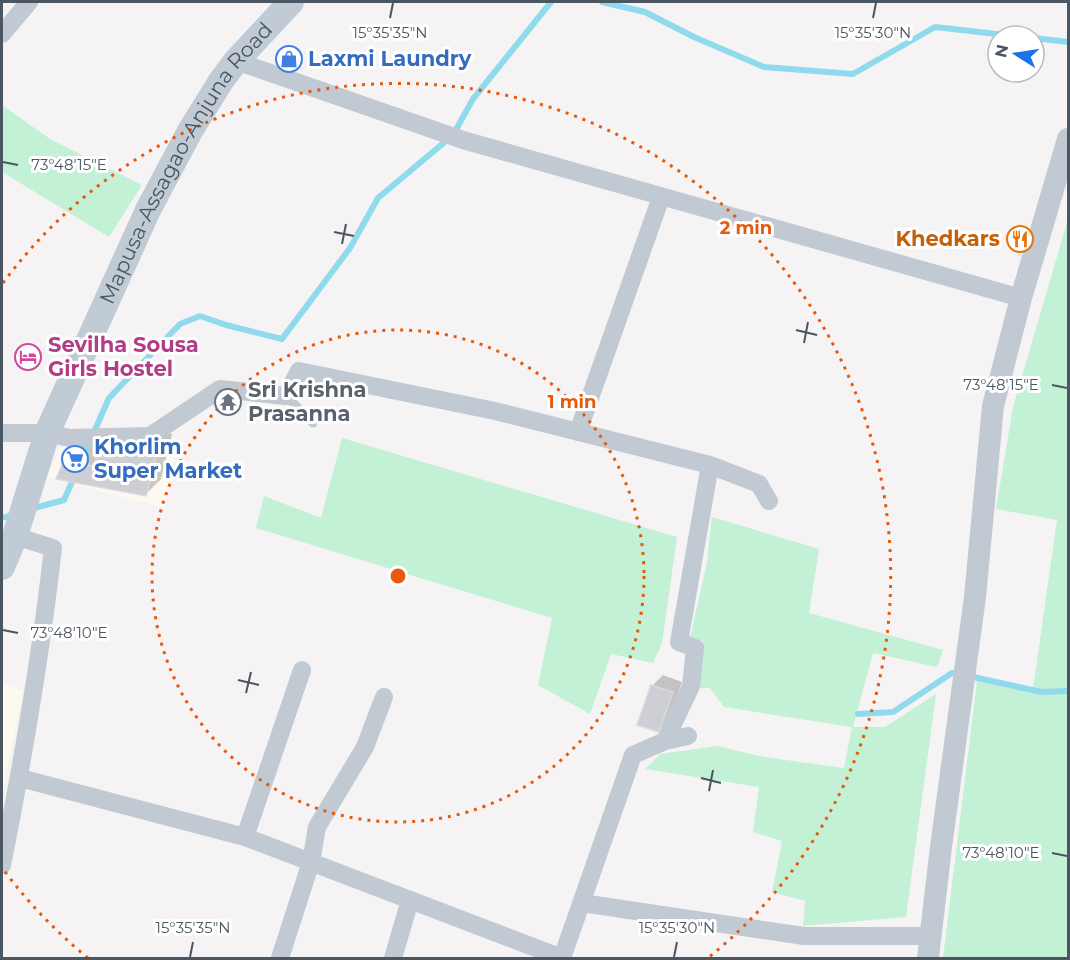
<svg xmlns="http://www.w3.org/2000/svg" width="1070" height="960" font-family="Montserrat,sans-serif">
<style>
.commercial{fill:#fdf9ef}
.green{fill:#c3f1d5}
.shadow{fill:#0003}
.lines{fill:none;stroke-linecap:round;stroke-linejoin:round}
.stream{stroke:#90daee;stroke-width:6}
.building{fill:#cdcfd5;stroke:#d7d9de;stroke-width:1.5}
.service{stroke:#c1cad2;stroke-width:9}
.minor{stroke:#c1cad2;stroke-width:18}
.tertiary{stroke:#c1cad2;stroke-width:22}
.secondary{stroke:#c1cbd6;stroke-width:26}
.ticks{fill:none;stroke:#4a5661;stroke-width:2}
.ring{fill:none;stroke:#e8590c;stroke-width:3;stroke-dasharray:3 6}
.labels{text-anchor:middle;stroke-width:6;stroke-linejoin:round;paint-order:stroke}
.shop-label{font-size:21px;font-weight:bold;fill:#366cbe;stroke:#fff;text-anchor:start}
.street-label{font-size:21px;fill:#4a5661;stroke:#fff}
.food-label{font-size:21px;font-weight:bold;fill:#c56008;stroke:#fff;text-anchor:end}
.hotel-label{font-size:21px;font-weight:bold;fill:#b23c85;stroke:#fff;text-anchor:start}
.worship-label{font-size:21px;font-weight:bold;fill:#5b616d;stroke:#fff;text-anchor:start}
.ticks-label{font-size:15px;text-anchor:middle;fill:#4a5661;stroke:#fff;stroke-width:6;stroke-linejoin:round;paint-order:stroke}
.centre{fill:#e8590c;stroke:#fff;stroke-width:3}
.ring-label{font-size:18px;text-anchor:middle;font-weight:bold;fill:#e8590c;stroke:#fff;stroke-width:6;stroke-linejoin:round;paint-order:stroke}
</style>
<rect width="100%" height="100%" fill="#f5f3f3"/>
<path class="commercial" d="M131,440L176,448L164,508L48,477L60,448Z
M2,682L23,691L2,795Z"/>
<path class="green" d="M2,105L50,139L142,185L109,237L2,172Z
M1068,219V958H943L977,681L1033,689L1057,520L996,509L1013,407Z
M342,438L677,537L662,643L653,663L611,654L590,714L538,685L552,618L256,528L264,496L321,518Z
M712,517L819,549L809,613L943,650L937,667L873,653L853,727H885L936,694L906,917L803,926L805,901L772,892L782,841L753,832L759,787L645,769L660,754L717,746L764,757L844,768L852,727L724,707L710,688H697L703,641L690,638L707,563Z"/>
<path class="shadow" d="M143,430L172,434L161,479L146,494L67,459L82,443L105,450L113,441Z
M663,675L682,682L669,720L658,731L652,686Z"/>
<g class="lines">
<path class="stream" d="M602,2L645,12L694,37L764,67L853,74L935,27L1014,36
M1034,38L1068,42
M31,509L64,500L109,398L180,324L200,316L226,325L282,339L350,248L378,198L453,135L473,99L551,2
M2,518L15,514
M969,676L1041,692L1068,691
M858,714L893,712L952,673L959,674"/>
</g>
<path class="building" d="M126,445L158,449L146,496L56,479L65,458L95,467L96,456L117,459Z
M651,685L673,692L659,732L637,725Z"/>
<g class="lines">
<path class="service" d="M286,396L313,423"/>
<path class="minor" d="M2,34L29,2
M236,61L463,140L1021,298
M578,432L661,197
M2,433H47L70,438L150,436L220,389L286,396L299,371L495,411L710,465L759,484L769,501
M665,741L691,686L695,648L679,642L710,465
M20,778L245,837L562,958
M245,837L302,670
M2,865C23,760 41,654 53,548L15,536
M582,903L804,936H931
M280,958L311,862L317,827L365,747L384,697
M393,958L410,900
M562,958L633,755L665,741L688,736"/>
<path class="tertiary" d="M928,958L941,847L975,597L993,406L1021,298L1068,139"/>
<path class="secondary" id="s1" d="M2,567L15,536L47,433L148,210L190,131L221,81L236,61L291,2"/>
</g>
<path class="ticks" d="M390,18L393,3M873,18L876,3M3,162L18,165M334,232L354,236M342,244L346,224M796,330L817,335M804,343L808,322M1052,385L1067,388M3,630L18,633M238,680L259,685M246,693L251,672M701,778L721,783M709,791L713,770M1052,853L1067,856M190,957L193,942M674,957L677,942"/>
<g class="ring">
<circle cx="398" cy="576" r="246"/>
<path d="M88 958A492 492 0 0 1 3 869M3 283A492 492 0 1 1 708 958"/>
</g>
<defs>
<symbol id="shop-ring" viewBox="-11 -11 22 22"><circle r="9.5" fill="#fff" stroke="#3f7fe0" stroke-width="1.5"/><path d="M-5-2.5h2.3a2.7 3.5 0 0 1 5.4 0H5L5.5 6h-11ZM-1.5-2.5h3a1.5 2.3 0 0 0-3 0Z" fill="#3f7fe0"/></symbol>
<symbol id="restaurant-ring" viewBox="-11 -11 22 22"><circle r="9.5" fill="#fff" stroke="#e8710a" stroke-width="1.5"/><path d="M-5-6h1v4h1v-4h1v4h1v-4h1v5L-1.5 .5V6h-2V.5L-5-1ZM5-6V6H3V1.5H1.5Q1.5-4 5-6Z" fill="#e8710a"/></symbol>
<symbol id="hotel-ring" viewBox="-11 -11 22 22"><circle r="9.5" fill="#fff" stroke="#d1479c" stroke-width="1.5"/><path d="M-6-4.5h1.5V1H6V5H4.5V3h-9V5H-6ZM-4 0a1.8 1.8 0 1 1 3.6 0ZM.5 0V-2.5h3Q6-2.5 6 0Z" fill="#d1479c"/></symbol>
<symbol id="temple-ring" viewBox="-11 -11 22 22"><circle r="9.5" fill="#fff" stroke="#6b7280" stroke-width="1.5"/><path d="M0-6L5-2H3V0L6.5 2.5H4V6H1.5V3h-3V6H-4V2.5H-6.5L-3 0V-2H-5Z" fill="#6b7280"/></symbol>
<symbol id="supermarket-ring" viewBox="-11 -11 22 22"><circle r="9.5" fill="#fff" stroke="#3f7fe0" stroke-width="1.5"/><path d="M-6-5.5h2.5l.6 2H6L4.5 2H-2.5L-4.4-4H-6ZM-1.5 3.2a1.3 1.3 0 1 0 .1 0ZM3 3.2a1.3 1.3 0 1 0 .1 0Z" fill="#3f7fe0"/></symbol>
</defs>
<g fill-rule="evenodd">
<use href="#shop-ring" x="274" y="44" width="30" height="30"/>
<use href="#restaurant-ring" x="1005" y="224" width="30" height="30"/>
<use href="#hotel-ring" x="13" y="342" width="30" height="30"/>
<use href="#temple-ring" x="213" y="387" width="30" height="30"/>
<use href="#supermarket-ring" x="60" y="444" width="30" height="30"/>
</g>
<g class="labels">
<g class="shop-label">
<text x="308" y="66">Laxmi Laundry</text>
<text x="94" y="454">Khorlim<tspan x="94" dy="24">Super Market</tspan></text>
</g>
<g class="street-label">
<text dy="7" stroke="none"><textPath href="#s1" startOffset="446">Mapusa-Assagao-Anjuna Road</textPath></text>
</g>
<g class="food-label">
<text x="1000" y="246">Khedkars</text>
</g>
<g class="hotel-label">
<text x="48" y="352">Sevilha Sousa<tspan x="48" dy="24">Girls Hostel</tspan></text>
</g>
<g class="worship-label">
<text x="248" y="397">Sri Krishna<tspan x="248" dy="24">Prasanna</tspan></text>
</g>
</g>
<g class="ticks-label">
<text x="390" y="38">15°35'35"N</text>
<text x="873" y="38">15°35'30"N</text>
<text x="69" y="170">73°48'15"E</text>
<text x="1001" y="390">73°48'15"E</text>
<text x="69" y="638">73°48'10"E</text>
<text x="1001" y="858">73°48'10"E</text>
<text x="193" y="933">15°35'35"N</text>
<text x="677" y="933">15°35'30"N</text>
</g>
<circle cx="398" cy="576" r="9" class="centre"/>
<g class="ring-label">
<text x="746" y="234">2 min</text>
<text x="572" y="408">1 min</text>
</g>
<rect width="1070" height="960" fill="none" stroke="#4a5661" stroke-width="6"/>
<g transform="translate(1016 54) rotate(282)"><circle r="28" fill="#ffffff" stroke="#b7bbc0" stroke-width="1.5"/>
<path d="M0-4.5L10 22L0 15L-10 22Z" fill="#1a73e8"/>
<text y="-9" font-size="16" font-weight="bold" text-anchor="middle" fill="#4a5661">N</text>
</g>
</svg>
